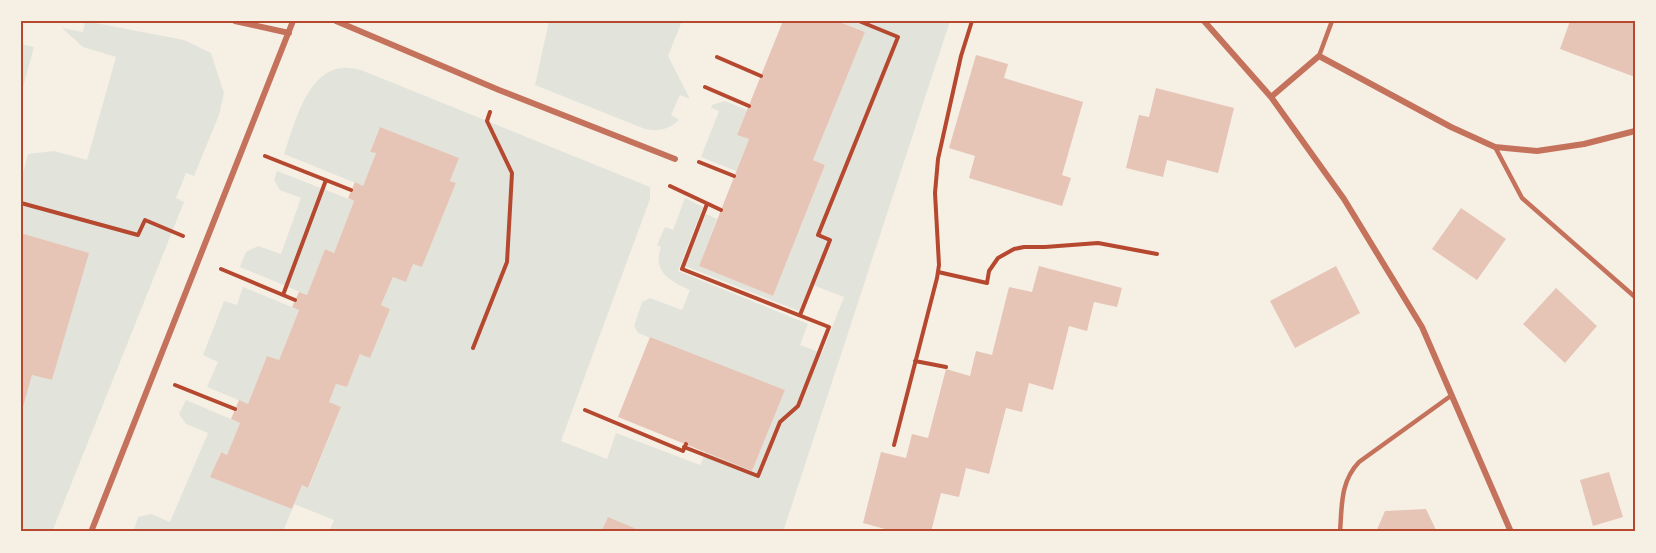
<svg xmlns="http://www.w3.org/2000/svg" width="1656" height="553" font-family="Manrope,sans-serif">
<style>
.green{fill:#e2e4dc}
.building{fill:#e6c5b7}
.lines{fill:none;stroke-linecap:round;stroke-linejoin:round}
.path{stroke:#b5482f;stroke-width:4}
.service{stroke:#c5725c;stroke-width:4.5}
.minor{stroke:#c5725c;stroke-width:6}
.neatline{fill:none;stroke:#b5482f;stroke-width:2}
</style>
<rect width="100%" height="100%" fill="#f6efe4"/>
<path class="green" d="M85,21L184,40L211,53L224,93L219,115L194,176L186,173L176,198L184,202L52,532H21V414L32,375L52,380L88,253L21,233V180L28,154L54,151L87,160L116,57L83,47L62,28L83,32Z
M549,21H682L668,56L690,99L680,95L671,115L679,120C669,129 659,132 645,129L535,85Z
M837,21H950L783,532H644L608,517L601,532H329L334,520L294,504L302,485L309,487L341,407L329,402L336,384L347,387L360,354L390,309L381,305L393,277L406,282L413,264L422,267L456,183L450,181L458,158L380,127L370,151L376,153L363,186L284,154C295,124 306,72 342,68C348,67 355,69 361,70L650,187V199L561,441L607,459L616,433L700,465L706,452L752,471L785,390L638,333L634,326L642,302L650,298L682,310L690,290C671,281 652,273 661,247L657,245L665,227L673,230L685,198L703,207L678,271L808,324L800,345L822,353L844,297L810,284L799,311L685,266L706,214L717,219L699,266L773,296L825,165L813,160L865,32Z
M21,44L34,47L21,95Z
M725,101L747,110L737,135L749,139L736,171L701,157L719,111L711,108L712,105Z
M277,171L354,201L334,253L325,249L307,295L240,267L246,252L258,246L281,254L301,198L280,190L274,180Z
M243,287L299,310L279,360L267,356L248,404L207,387L218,362L203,355L224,301L237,305Z
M186,400L240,423L227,455L220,452L211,477L292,509L283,532H133L138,517L151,514L170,522L208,433L186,424L179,414Z"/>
<path class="building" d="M783,21H837L865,32L813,160L825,165L773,296L699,266L749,139L737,135Z
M1570,21H1635V77L1560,49Z
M976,55L1008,64L1004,78L1083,102L1062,175L1071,178L1062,206L969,178L975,156L949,148Z
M1156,88L1234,108L1218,173L1167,160L1163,177L1126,168L1139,115L1149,117Z
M380,127L459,158L450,181L456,183L422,267L413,264L406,282L393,277L381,305L390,309L370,358L360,354L347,387L336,384L329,402L341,407L308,488L302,485L292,509L210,477L221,452L227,455L240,423L231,419L239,400L248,404L267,356L279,360L299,310L292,307L299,292L307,295L325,249L334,253L354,201L348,198L355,182L363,186L376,153L370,152Z
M1461,208L1506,239L1477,280L1432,249Z
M21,233L89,253L52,380L32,375L22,411Z
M1039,266L1122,288L1117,307L1094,302L1087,331L1069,326L1053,390L1029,383L1022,412L1006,408L989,474L966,468L959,497L941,493L931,532H896L863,523L881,452L906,458L912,434L928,438L946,369L970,376L976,351L992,355L1009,287L1032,292Z
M1336,266L1360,313L1295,348L1270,301Z
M1556,288L1597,326L1565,363L1523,324Z
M650,337L785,390L752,471L618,417Z
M1609,472L1623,517L1593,526L1580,480Z
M1426,509L1437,532H1376L1385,511Z
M608,517L644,532H601Z"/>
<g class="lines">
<path class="path" d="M717,57L761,76
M705,87L749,106
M265,156L351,190
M699,162L734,176
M670,186L721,210
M21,203L138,235L145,220L183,236
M221,269L295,300
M938,272L987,283L989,271L998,258L1014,249L1024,247H1045L1098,243L1157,254
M283,295L326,180
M800,315L830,240L818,235L898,37L859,21
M473,348L507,262L512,173L487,121L490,112
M915,361L946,367
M175,385L235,409
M585,410L683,451L686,444
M894,445L937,278L939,265L935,193L938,159L961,56L972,21
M684,447L758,476L780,422L798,406L829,327L682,269L707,204"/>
<path class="service" d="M1319,56L1332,21
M1495,147L1522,198L1635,297
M1340,532C1342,506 1340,482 1359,462L1452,395"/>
<path class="minor" d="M235,21L289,33
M336,21L499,90L675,159
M1204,21L1271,97L1344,199L1422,327L1511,532
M1271,97L1319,56L1451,127L1495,147L1537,151L1584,144L1635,131
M91,532L293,21"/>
</g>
<rect width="1656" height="553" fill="none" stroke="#f6efe4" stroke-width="45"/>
<rect x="22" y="22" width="1612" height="508" class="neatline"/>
</svg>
